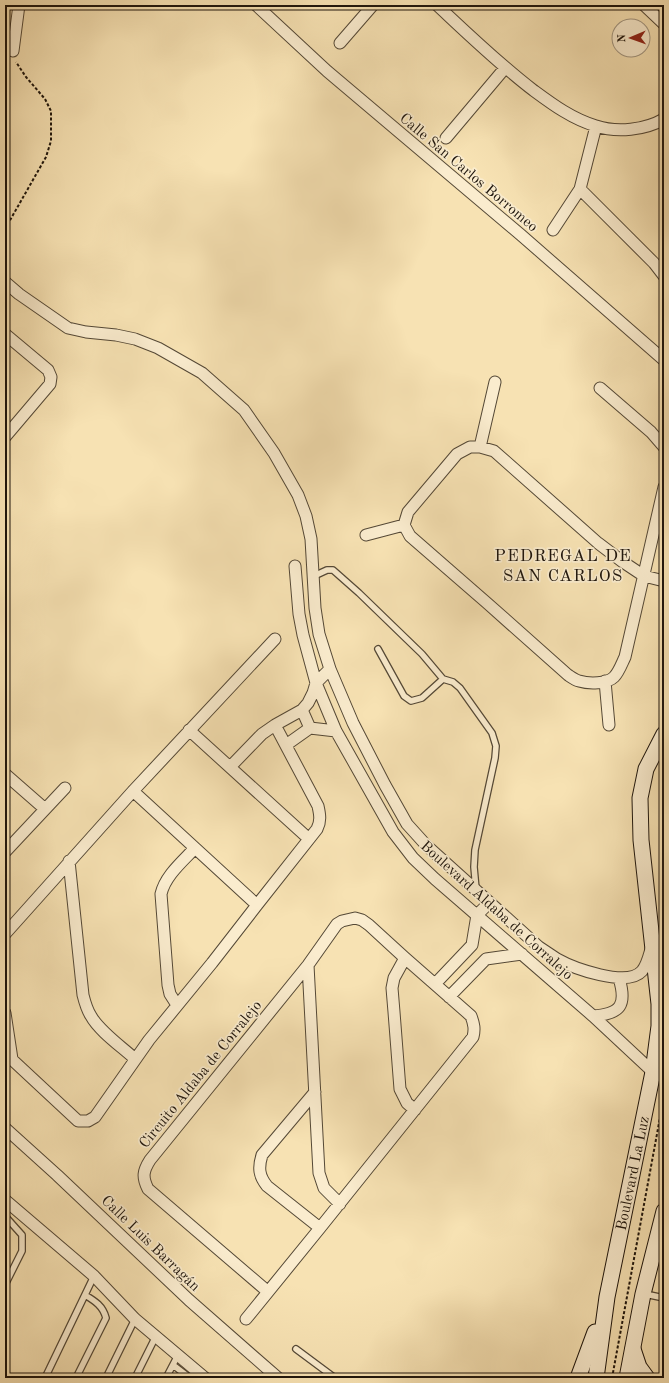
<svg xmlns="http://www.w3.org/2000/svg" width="669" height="1383" font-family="'Old Standard TT',serif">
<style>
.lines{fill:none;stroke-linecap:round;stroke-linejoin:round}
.service-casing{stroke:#544836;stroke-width:8}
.minor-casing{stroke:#544836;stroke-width:13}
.secondary-casing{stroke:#1e150c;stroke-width:17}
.path{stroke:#1e150c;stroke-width:2;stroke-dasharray:3 2;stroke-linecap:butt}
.service{stroke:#faecce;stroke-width:5.5}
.minor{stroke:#faecce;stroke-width:11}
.secondary{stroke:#faecce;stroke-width:15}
.labels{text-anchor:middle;stroke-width:3.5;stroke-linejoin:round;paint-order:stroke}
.street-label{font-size:15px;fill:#1e150c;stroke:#faecce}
.quarter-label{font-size:17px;letter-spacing:1px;fill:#1e150c;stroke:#faecce}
</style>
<rect width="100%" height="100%" fill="#f7e2b3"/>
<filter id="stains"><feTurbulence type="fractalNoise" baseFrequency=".005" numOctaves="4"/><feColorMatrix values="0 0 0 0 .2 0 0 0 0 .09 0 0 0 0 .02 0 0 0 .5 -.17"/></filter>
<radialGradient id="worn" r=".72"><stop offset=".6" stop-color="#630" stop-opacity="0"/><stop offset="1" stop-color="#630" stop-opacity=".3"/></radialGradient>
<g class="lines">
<defs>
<path id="service" d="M314,576L327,570H333L359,593L422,654L443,679L453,682L460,688L492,733L496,746L495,758L475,850L474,867L476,889
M378,649L404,696L411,701L422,698L443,679
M5,1216L22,1235V1251L5,1285
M645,1294L664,1298
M296,1349L335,1378
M173,1365L190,1378
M45,1378L94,1276
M76,1378L106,1318C103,1306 95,1301 85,1295
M106,1378L135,1319
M135,1378L156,1336
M166,1378L178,1355"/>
<path id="minor" d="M256,5L327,71L521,235L664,360
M437,5C468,34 499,64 533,90C552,104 572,119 596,126C617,133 645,130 664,119
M644,5L664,24
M340,43L373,5
M13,51L19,5
M596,126L580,189L654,263L664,276
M446,138L505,68
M553,230L580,189
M5,282L19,294L68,328L86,332L116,335L135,339L158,348L202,373L244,410L274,453L298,495L306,516L311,539L315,608L319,634L330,669L353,723L385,785L407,824L426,845L539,947C545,951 551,955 557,959C573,968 627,988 642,971C647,965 649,956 651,949
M5,334L48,370L51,377L50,384L5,437
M600,388L651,432L664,447
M480,447L495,382
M664,487L625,657C622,663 619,672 614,677C607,684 589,684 579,681C575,680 571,677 568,675L487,603L410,536L404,525L408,512L457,454L470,447H480L494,451L598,543L623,562L644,576L664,581
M366,535L404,525
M295,566L299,614L303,635L316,683L336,731L393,832L413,858L435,879L593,1016L653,1072
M605,681L609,725
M302,710L310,728
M189,730L309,839
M286,745L310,728L336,731
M230,767L262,734L275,725L302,710L308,703L313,693L316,683L330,669
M5,774L45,809
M133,791L257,905
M5,852L65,788
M69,861L83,995C85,1003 87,1010 91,1016C99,1031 122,1047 135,1059
M5,934L133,791L275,639
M405,958L394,978L392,988L394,1012L400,1089L407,1103L415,1110
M308,965L319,1173L324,1188L340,1204
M435,984L472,945L477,915L489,903
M449,997L486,959L522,954
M177,1005L170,994L168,985L161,894C165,876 182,862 195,848
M5,1013L12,1059
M593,1016C621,1014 627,1005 619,978
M5,1053L78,1121H88L95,1117L149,1040L212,963L257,905L317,829C321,821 320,815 318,806L275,725
M315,1092L262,1155C258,1168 259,1176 267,1186L320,1228
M5,1128L57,1175L189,1300L278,1378
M5,1200L94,1276L135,1319L205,1378
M246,1319L320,1228L473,1037C475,1029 474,1024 471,1016L405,958L369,925L362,920L355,918L342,921L337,924L308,965L150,1160C143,1171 142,1177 148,1189L267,1291"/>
<g id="secondary">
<path d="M633,1349L639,1367L647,1378"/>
<path d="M578,1378L595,1332"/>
<path id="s1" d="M596,1378L607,1297L653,1072L659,1026V1004L641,840L640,798L646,769L664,734"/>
<path d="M627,1378L643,1294L664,1211"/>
</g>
</defs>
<use href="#service" class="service-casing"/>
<use href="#minor" class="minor-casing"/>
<use href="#secondary" class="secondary-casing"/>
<path class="path" d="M5,229L46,157L51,141V111L45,99L26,77L16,62
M612,1378L664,1096"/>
<use href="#service" class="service"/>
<use href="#minor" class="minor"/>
<use href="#secondary" class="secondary"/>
</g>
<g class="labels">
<g class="street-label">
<text transform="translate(469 172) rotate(40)" y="5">Calle San Carlos Borromeo</text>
<text transform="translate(497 910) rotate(42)" y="5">Boulevard Aldaba de Corralejo</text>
<text transform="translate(200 1074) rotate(-51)" y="5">Circuito Aldaba de Corralejo</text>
<text dy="5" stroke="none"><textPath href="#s1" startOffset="208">Boulevard La Luz</textPath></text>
<text transform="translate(151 1243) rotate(44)" y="5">Calle Luis Barragán</text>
</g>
<g class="quarter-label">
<text x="563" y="561">PEDREGAL DE<tspan x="563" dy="20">SAN CARLOS</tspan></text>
</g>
</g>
<rect width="669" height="1383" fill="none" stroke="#f7e2b3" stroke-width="20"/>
<rect x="6" y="6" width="657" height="1371" fill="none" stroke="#1e150c" stroke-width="2"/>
<rect x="10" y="10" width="649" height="1363" fill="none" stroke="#1e150c"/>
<g transform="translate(631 38) rotate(268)"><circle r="19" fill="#faecce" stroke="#a29680"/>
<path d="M0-3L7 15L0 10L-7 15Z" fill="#8f2418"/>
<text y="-6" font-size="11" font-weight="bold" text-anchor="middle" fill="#1e150c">N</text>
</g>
<rect width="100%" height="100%" filter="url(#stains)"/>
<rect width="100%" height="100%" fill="url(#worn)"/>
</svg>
